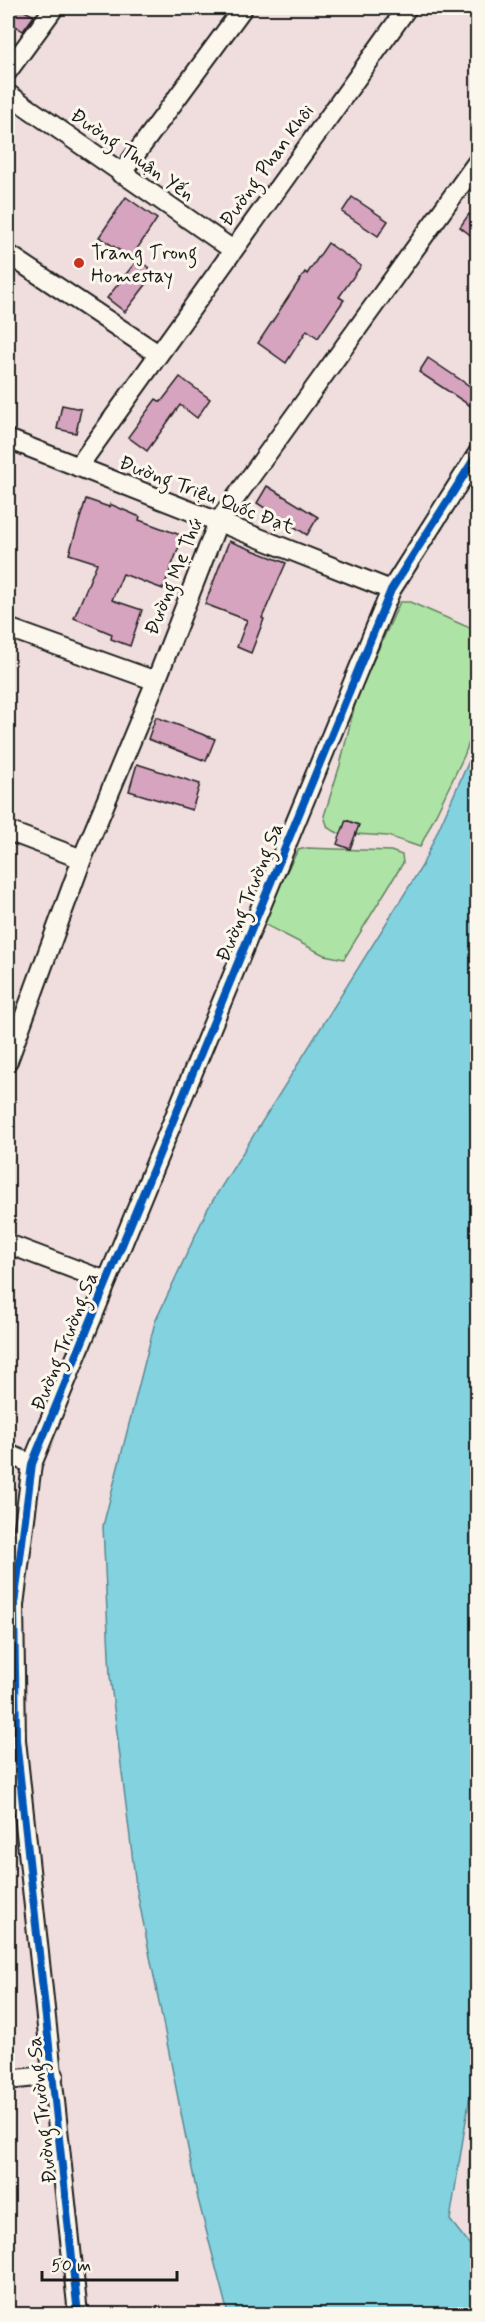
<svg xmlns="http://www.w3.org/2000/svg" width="485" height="2322" font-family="Mynerve,sans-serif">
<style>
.green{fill:#ade3a5;stroke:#648060;stroke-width:1.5}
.water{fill:#83d2e0;stroke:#5a8992;stroke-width:1.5}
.building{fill:#d7a4c0;stroke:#1c1c1c;stroke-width:1.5}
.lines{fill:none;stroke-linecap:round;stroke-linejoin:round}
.street-casing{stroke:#1c1c1c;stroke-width:22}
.street{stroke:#fbf7ec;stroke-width:18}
.cycleway-casing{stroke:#fbf7ec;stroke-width:11}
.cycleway{stroke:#0057b8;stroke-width:8}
.poi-dot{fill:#c8321e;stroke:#fbf7ec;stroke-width:2}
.labels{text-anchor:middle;stroke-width:6;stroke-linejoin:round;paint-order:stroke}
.street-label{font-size:20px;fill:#1c1c1c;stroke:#fbf7ec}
.poi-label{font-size:20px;fill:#1c1c1c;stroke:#fbf7ec;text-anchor:start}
</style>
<rect width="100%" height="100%" fill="#f0dedf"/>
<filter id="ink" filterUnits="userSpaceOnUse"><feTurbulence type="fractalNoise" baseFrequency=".0167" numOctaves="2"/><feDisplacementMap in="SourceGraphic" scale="12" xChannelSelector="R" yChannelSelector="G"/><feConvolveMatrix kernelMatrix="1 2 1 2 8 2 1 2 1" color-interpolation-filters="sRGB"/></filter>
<g filter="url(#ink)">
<path class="green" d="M400,602H410L477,631V721L464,756L420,847L388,836L338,833L328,828L324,816L340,765L357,696Z
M307,848L391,851L402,855L403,863L344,959L324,955L260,922L298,850Z
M477,2110H478L477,2229C465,2199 469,2141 477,2110Z"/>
<path class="water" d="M477,743L478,2046L450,2220L477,2254V2314H228L198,2199L136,1886L110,1676L103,1526L155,1322L208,1208L422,866Z"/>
<path class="building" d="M8,8H19L34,16L23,31L8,21Z
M126,197L157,219L131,258L99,237Z
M352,197L388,221L378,236L342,212Z
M469,214L477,221V240L460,227Z
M328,243L361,266L339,297L344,300L318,338L307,330L286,363L258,343L305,272L307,274Z
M138,259L155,273L125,312L107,298Z
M428,358L477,391V399L472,407L419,372Z
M180,377L210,399L197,418L180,405L147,451L128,437L156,399L161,402Z
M62,405L81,409L76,433L57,429Z
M267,486L318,517L307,535L257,503Z
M86,499L109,507L110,504L140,517L139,520L183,536L163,589L123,574L112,600L142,610L130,646L111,639L112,634L74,618L97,563L69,554Z
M229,541L286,563L262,618L264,619L251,653L237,647L247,620L205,604Z
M156,717L215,739L206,761L148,739Z
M137,764L200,784L192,810L129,791Z
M346,820L359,825L350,849L337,844Z"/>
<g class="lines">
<defs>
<path id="street" d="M8,71L54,8
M8,94L233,250
M121,174L243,8
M8,254L158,354
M8,439L391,590
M78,467L407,8
M8,628L156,681
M8,831L82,859
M8,1061L82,859L156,681L218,522L478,161
M8,1244L106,1281
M8,1454L32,1464
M8,2080L54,2075
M78,2314L16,1740L14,1605L32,1464L391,590L478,453"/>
</defs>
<use href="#street" class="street-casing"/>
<use href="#street" class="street"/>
<defs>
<path id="cycleway" d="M78,2314L16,1740L14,1605L32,1464L391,590L478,453"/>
</defs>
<use href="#cycleway" class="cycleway-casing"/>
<use href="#cycleway" class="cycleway"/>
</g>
</g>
<circle class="poi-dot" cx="79" cy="263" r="6"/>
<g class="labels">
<g class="street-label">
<text transform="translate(133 154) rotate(35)" y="7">Đường Thuận Yến</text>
<text transform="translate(266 165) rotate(-54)" y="7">Đường Phan Khôi</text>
<text transform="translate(207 494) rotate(21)" y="7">Đường Triệu Quốc Đạt</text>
<text transform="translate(173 576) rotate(-68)" y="7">Đường Mẹ Thứ</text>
<text transform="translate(249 892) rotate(-68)" y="7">Đường Trường Sa</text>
<text transform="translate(64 1341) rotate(-68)" y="7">Đường Trường Sa</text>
<text transform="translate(41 2110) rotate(-96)" y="7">Đường Trường Sa</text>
</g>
<g class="poi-label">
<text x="91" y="259">Trang Trong<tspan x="91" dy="23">Homestay</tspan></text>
</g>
</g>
<rect width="485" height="2322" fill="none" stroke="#fbf7ec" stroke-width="30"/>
<rect x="15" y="15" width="455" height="2292" fill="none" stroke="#1c1c1c" stroke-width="2" filter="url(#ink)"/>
<path d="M42 2271v9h135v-9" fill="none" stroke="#1c1c1c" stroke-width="3"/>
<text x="51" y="2271" font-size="18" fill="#1c1c1c" stroke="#fbf7ec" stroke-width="4.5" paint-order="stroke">50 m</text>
</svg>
